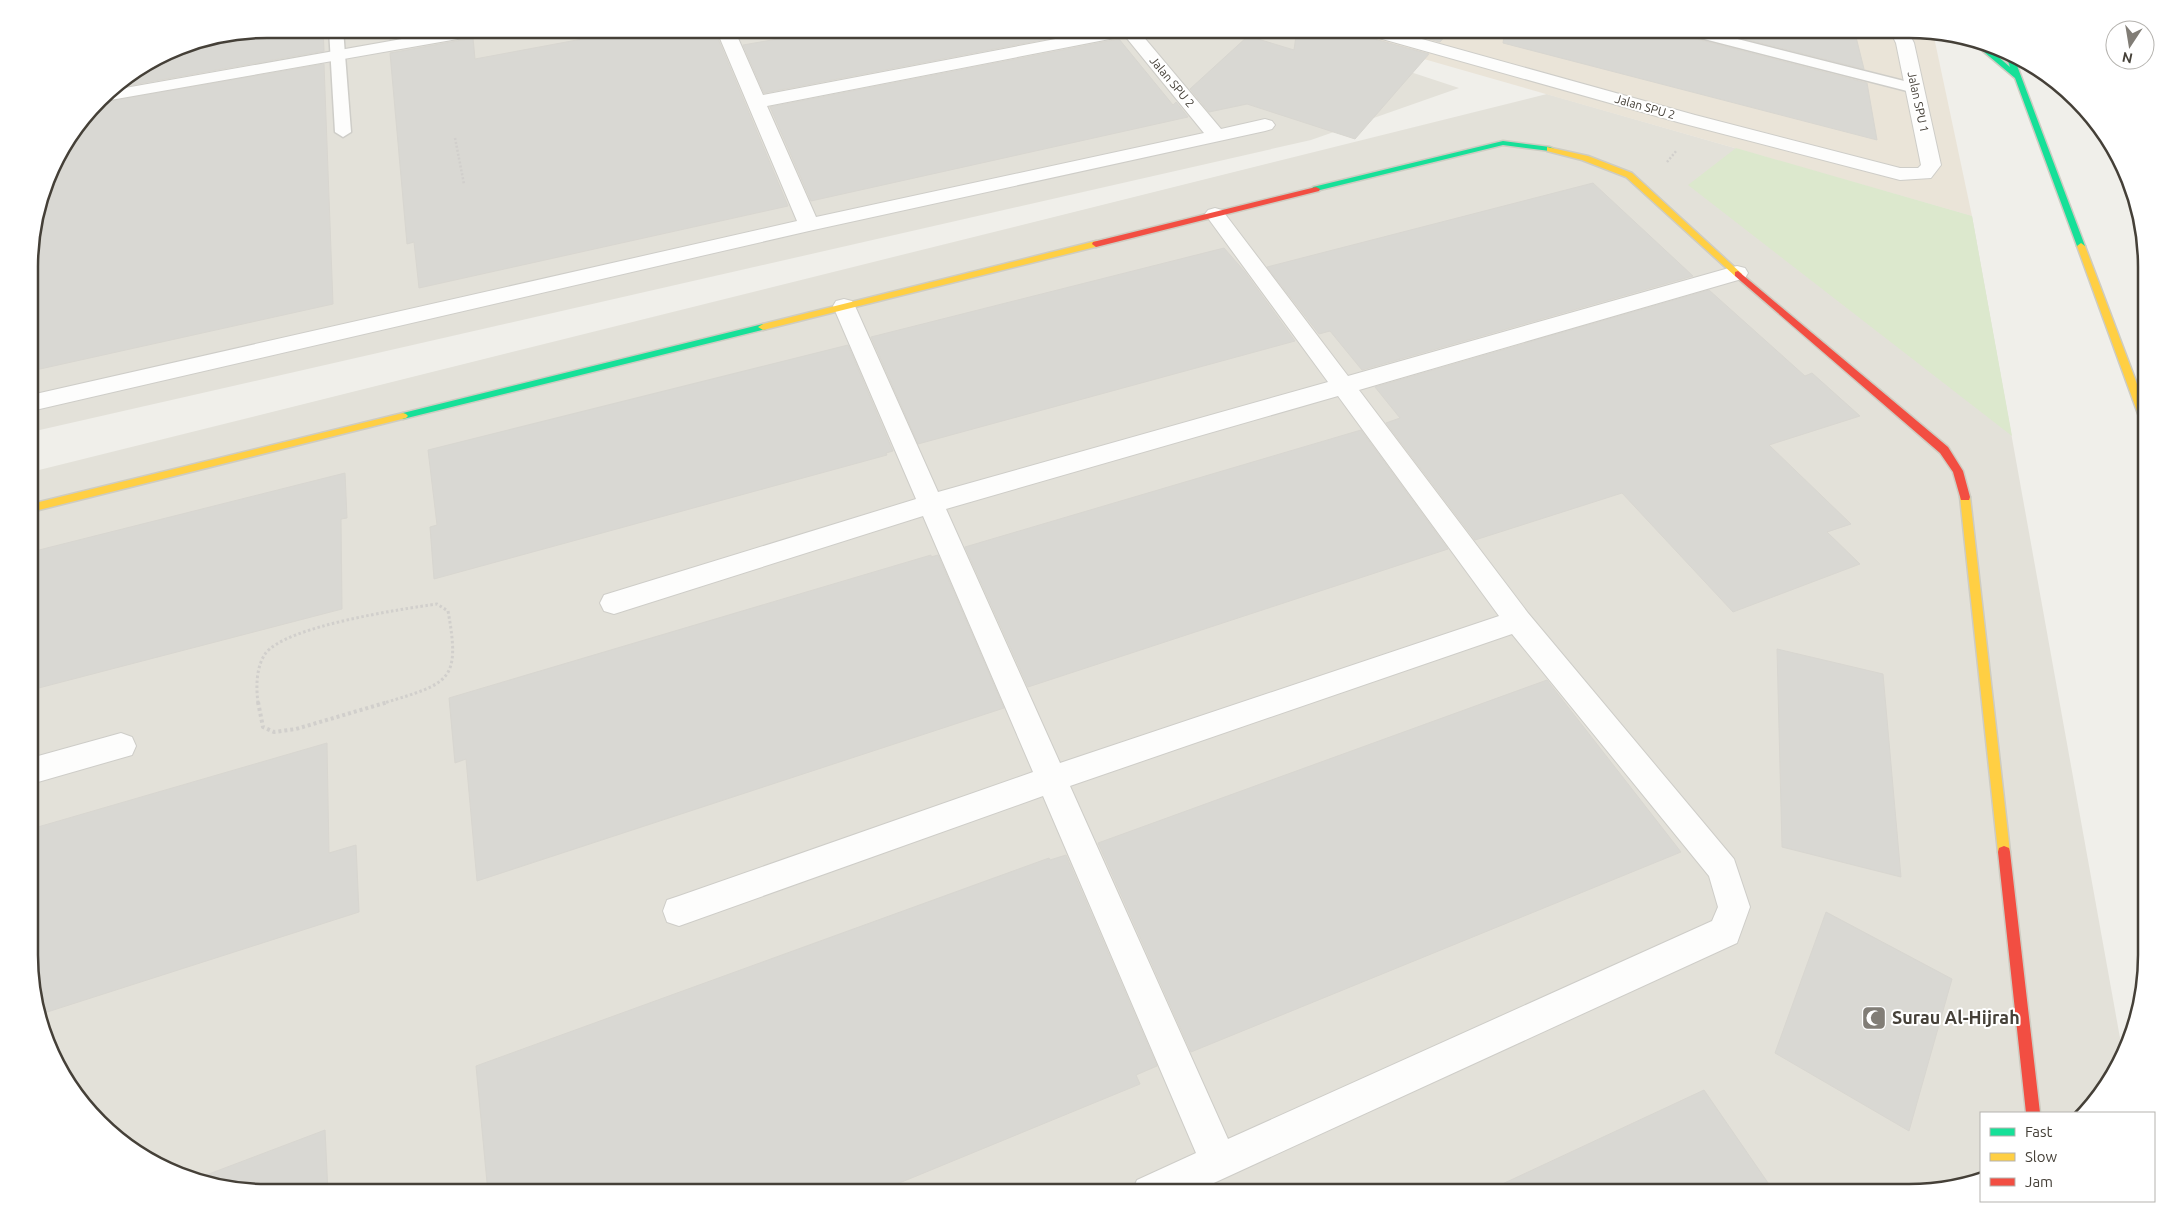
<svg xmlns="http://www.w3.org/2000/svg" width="2175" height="1222" font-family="Ubuntu,sans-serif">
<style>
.residential{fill:#e3e1d9}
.commercial{fill:#eae4d8}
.green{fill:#dce8cd}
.building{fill:#d9d8d3;stroke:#d8d6d0}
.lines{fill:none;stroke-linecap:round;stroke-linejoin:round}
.lane-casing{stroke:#cecdc8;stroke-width:3}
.street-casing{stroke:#cecdc8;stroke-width:2}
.fast-casing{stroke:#ceccc2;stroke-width:3}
.slow-casing{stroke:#ceccc2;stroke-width:3}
.jam-casing{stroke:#ceccc2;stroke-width:3}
.path-far2{stroke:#d1cfcc;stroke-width:2.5;stroke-dasharray:2 2;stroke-linecap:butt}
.path-far1{stroke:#d1cfcc;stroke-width:3;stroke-dasharray:2.5 2.5;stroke-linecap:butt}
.path{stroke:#d1cfcc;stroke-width:4;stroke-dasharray:3 3;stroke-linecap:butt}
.lane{fill:#fdfdfc;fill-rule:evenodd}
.street{fill:#fdfdfc;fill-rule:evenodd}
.fast{fill:#16e098;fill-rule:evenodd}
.slow{fill:#ffcf43;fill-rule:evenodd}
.jam{fill:#f24e42;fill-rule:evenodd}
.labels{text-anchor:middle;stroke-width:4;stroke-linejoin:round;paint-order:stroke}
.far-street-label{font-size:12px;fill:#454038;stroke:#fff}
.near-poi-label{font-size:18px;font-weight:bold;fill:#454038;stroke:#fff;text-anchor:start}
.rim{fill:none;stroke:#454038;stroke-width:2.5}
</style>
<rect width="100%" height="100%" fill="#f0efea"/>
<path class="residential" d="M267,29H1280L1459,88L1311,140L31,432V236L53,161L110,88L176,47Z
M1547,94L1972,216L2122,1049L2114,1074L2078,1113H1981V1181L1923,1193H267L206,1185L148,1161L69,1087L31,986V472Z"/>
<path class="commercial" d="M1319,29H1908L1924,31L1934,37L1972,216Z"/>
<path class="green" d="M1736,148L1972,216L2012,436L1688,185Z"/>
<path class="building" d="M267,29H323L324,51L109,89L176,47Z
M388,29H449L389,39Z
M636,29H714L788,206L419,288L414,242L407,244L390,53L473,38L475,59Z
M835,29H1099L764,93L743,45Z
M1297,29H1356L1360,35L1429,54L1355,139L1247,104L1209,112L1190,89L1248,36L1294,50Z
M1392,29H1451L1440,42Z
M1505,29H1673L1677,34L1867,83L1877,140L1503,43Z
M1705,29H1854L1864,69Z
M1119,39L1173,105L1176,102L1188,117L811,201L770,107Z
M324,64L333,304L31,371V236L53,161L98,103Z
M1593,183L1693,276L1362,370L1330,331L1319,334L1267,267Z
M1224,248L1245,272L1295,341L918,444L871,337Z
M1709,290L1805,376L1812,373L1860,416L1769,445L1851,524L1827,532L1860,564L1733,612L1622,493L1475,540L1386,423L1400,418L1375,387Z
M848,345L893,451L886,453L887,455L434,579L430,527L437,525L428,450Z
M1361,430L1448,549L1028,687L965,547Z
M345,473L347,518L341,519L342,609L31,690V552Z
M931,555V557L938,555L1004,708L477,881L466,759L455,763L449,698Z
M1777,649L1883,674L1901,877L1782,847Z
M1547,680L1681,852L1191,1052L1098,843Z
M327,743L329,853L356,845L359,912L41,1014L31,986V829Z
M1066,855L1157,1066L1136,1075L1140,1084L875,1193H488L476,1066L1049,858L1050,860Z
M1826,912L1952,979L1909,1131L1775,1053Z
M1704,1090L1775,1193H1483Z
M325,1130L328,1193H267L206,1185L193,1180Z"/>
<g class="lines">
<defs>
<path id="lane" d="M329,29H343L351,132L343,137L335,132Z
M1675,29H1698L1920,85L1923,88L1915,93L1677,32Z"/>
<path id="street" d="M458,29H495L492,33L486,34L99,102L108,91Z
M716,29H734L763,95L1108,29H1137L1221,129L1265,119L1272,121L1275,125L1272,129L1265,131L809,231L31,411V395L797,221ZM1125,36L1204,133L816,217L767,106Z
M1358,29H1386L1695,115L1900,168H1918L1921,165L1896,43L1889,29H1907L1914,43L1941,165L1931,178L1900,180L1681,123L1361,33Z
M1215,208L1222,210L1348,376L1729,268L1737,266L1745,268L1748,273L1745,278L1359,390L1528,613L1734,859L1750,907L1737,943L1192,1193H1131L1137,1180L1196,1153L1043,796L679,926L667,922L663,911L667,900L679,896L1033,772L923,516L614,614L604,611L600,603L604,595L916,499L833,306L836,301L844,299L852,301L855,306L938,492L1328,382L1205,214L1208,210ZM1338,396L1499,616L1060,763L946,509ZM1512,634L1709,876L1718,907L1712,921L1228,1139L1070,786Z
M121,733L132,737L136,746L132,755L31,784V758Z"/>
<path id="fast" d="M1971,38L1981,42L2010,67L2005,53L2013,55L2085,246L2084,248L2081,249L2077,246L2015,78L1971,41Z
M1503,141L1550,147L1554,149L1550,151L1503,145L1316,191L1312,189L1313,187Z
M763,324L768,327L766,329L403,419L398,416L403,413Z"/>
<path id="slow" d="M1547,147L1588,156L1632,173L1742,274L1741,276H1735L1626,177L1582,160L1547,151Z
M1096,241L1099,242V246L763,330L758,327L763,324Z
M2081,243L2085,246L2146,408V425L2141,422L2077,246Z
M403,413L406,414L408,416L406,418L31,512V504Z
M1965,493L1970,497L2010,852L2009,856L2004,858L1999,856L1998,852L1960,497Z"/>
<path id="jam" d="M1316,187L1320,189L1319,191L1096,247L1092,244L1093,242Z
M1738,271L1948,447L1963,471L1970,497L1969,500H1961L1953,472L1940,453L1735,276V272Z
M2004,846L2009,848L2010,852L2040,1113H2026L1998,852L1999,848Z"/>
</defs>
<use href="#lane" class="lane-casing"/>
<use href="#street" class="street-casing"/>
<use href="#fast" class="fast-casing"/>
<use href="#slow" class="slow-casing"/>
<use href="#jam" class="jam-casing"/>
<path class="path-far2" d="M455,138L464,184
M1667,162L1677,150"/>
<path class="path-far1" d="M258,703C256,687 256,668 265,654C285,626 402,609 437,604L448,611C461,682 449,683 384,703"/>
<path class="path" d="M258,702L263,727L274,732L296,729L388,702"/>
<use href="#lane" class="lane"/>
<use href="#street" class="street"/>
<use href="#fast" class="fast"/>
<use href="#slow" class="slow"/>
<use href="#jam" class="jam"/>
</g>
<defs>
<symbol id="mosque-square" viewBox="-11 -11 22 22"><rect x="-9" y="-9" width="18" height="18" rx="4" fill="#817d76" stroke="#fff"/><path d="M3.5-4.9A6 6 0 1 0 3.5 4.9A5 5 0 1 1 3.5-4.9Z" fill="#fff"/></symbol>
</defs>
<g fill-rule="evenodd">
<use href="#mosque-square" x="1860" y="1004" width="28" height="28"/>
</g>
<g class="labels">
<g class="far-street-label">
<text transform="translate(1172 82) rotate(50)" y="4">Jalan SPU 2</text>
<text transform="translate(1918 102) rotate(78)" y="4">Jalan SPU 1</text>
<text transform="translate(1645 107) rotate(16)" y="4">Jalan SPU 2</text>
</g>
<g class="near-poi-label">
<text x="1892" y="1024">Surau Al-Hijrah</text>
</g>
</g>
<path d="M0 0H2175V1222H0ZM267 38H1909A229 229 0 0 1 2138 267V955A229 229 0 0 1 1909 1184H267A229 229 0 0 1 38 955V267A229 229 0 0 1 267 38Z" fill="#fff" fill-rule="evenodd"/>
<path class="rim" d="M267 38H1909A229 229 0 0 1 2138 267V955A229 229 0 0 1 1909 1184H267A229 229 0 0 1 38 955V267A229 229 0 0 1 267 38Z"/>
<rect x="1980" y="1112" width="175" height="90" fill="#ffffff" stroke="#b5b3af"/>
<rect x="1990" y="1128" width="25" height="8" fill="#16e098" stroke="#b5b3af"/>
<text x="2025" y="1137" font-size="15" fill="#454038">Fast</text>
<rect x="1990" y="1153" width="25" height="8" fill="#ffcf43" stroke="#b5b3af"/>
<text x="2025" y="1162" font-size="15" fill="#454038">Slow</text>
<rect x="1990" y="1178" width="25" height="8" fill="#f24e42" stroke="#b5b3af"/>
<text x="2025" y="1187" font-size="15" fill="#454038">Jam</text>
<g transform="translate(2130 45) rotate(192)"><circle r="24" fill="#ffffff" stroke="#b5b3af"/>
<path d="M0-4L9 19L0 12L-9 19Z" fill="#817d76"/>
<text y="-8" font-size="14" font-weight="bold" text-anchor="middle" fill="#454038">N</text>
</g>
</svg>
